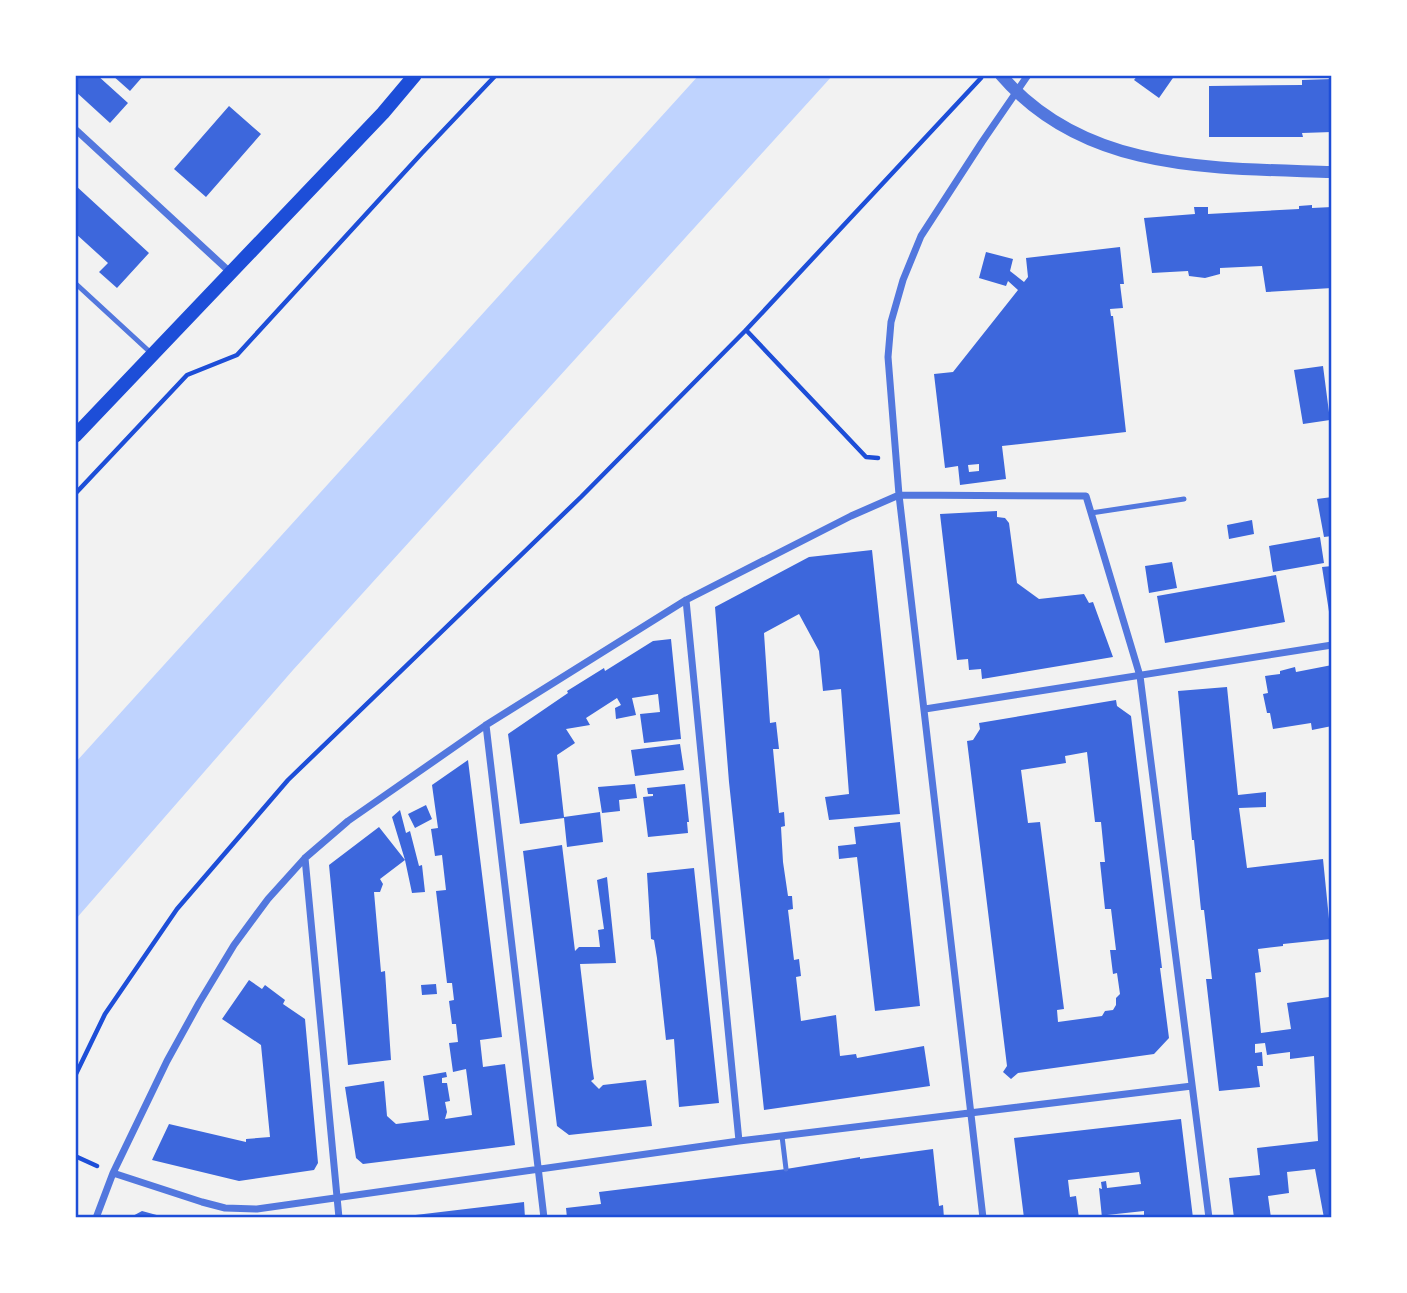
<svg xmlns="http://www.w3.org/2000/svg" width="1407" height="1293" font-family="Rubik,sans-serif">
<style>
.water{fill:#bfd3fe}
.building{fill:#3d67dc;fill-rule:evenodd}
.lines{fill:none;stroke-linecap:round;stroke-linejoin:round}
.path{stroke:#1d4ed8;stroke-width:4.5}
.service{stroke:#5277de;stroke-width:5}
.minor{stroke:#5277de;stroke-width:7}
.tertiary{stroke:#5277de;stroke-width:12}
.secondary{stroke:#1d4ed8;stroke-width:14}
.neatline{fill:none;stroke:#1d4ed8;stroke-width:2.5}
</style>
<rect width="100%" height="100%" fill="#f2f2f2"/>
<path class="water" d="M699,75H833L293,670L75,920V763Z"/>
<path class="building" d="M75,75H97L128,103L110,123L75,91Z
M112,75H144L130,91Z
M1138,75H1175L1159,98L1134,80Z
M1332,79V132L1302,133L1303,137H1209V86L1302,85V80Z
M229,106L261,134L206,197L174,169Z
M75,185L149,253L117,288L99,272L108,263L75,233Z
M1312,205V208L1332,207V288L1266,292L1262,266L1220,268V274L1205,278L1189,276L1188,271L1152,273L1144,218L1195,214L1194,207H1208V214L1299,209V206Z
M1120,247L1124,284H1120L1123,308L1110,309L1111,316H1113L1126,432L1002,446L1006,479L960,485L958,466L945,468L934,374L953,372L1018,290L1008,281L1006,286L979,278L986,252L1013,259L1010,271L1024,282L1028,277L1026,258ZM979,464V471L969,472L968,465Z
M1323,366L1330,420L1303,424L1294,370Z
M1332,497V536L1324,537L1317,499Z
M997,511V517L1005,518L1009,523L1017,583L1039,599L1084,594L1089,603L1093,602L1113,657L982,679L981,669L969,670L968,659L957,660L940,514Z
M1252,520L1254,534L1229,539L1227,525Z
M1320,537L1324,563L1273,572L1269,546Z
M872,550L900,814L829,820L825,797L849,794L841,689L823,691L819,651L799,614L764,633L770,723L776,722L779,749H773L779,813L784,812L785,826L781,827L783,862L788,896H792L793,909L788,910L794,960L799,959L801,976L796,977L801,1021L836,1015L840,1056L856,1054L857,1058L924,1046L930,1086L764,1110L729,782L715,607L809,557Z
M1172,562L1177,588L1149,593L1145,566Z
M1332,566V618H1330L1322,567Z
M1276,575L1285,622L1165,643L1157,596Z
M671,639L681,739L644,743L640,714L660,712L658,694L632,698L636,715L616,719L615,708L621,705L617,698L586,718L590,725L566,729L575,743L557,755L564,817L600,812L603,842L567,847L564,818L520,824L508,734L568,693L567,691L604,668L605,671L653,641Z
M1332,665V726L1312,730L1311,723L1273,729L1270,713H1267L1263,694L1268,693L1265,676L1280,674V671L1295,667L1296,672Z
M1227,687L1238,795L1266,792V807L1239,808L1247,868L1323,859L1331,939L1283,944V946L1258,949L1261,972L1255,973L1261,1033L1291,1029L1287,1003L1329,997L1332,1015V1218H1324L1315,1169L1287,1172L1289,1193L1268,1196L1271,1218H1234L1229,1178L1260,1175L1257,1148L1318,1141L1314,1056L1290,1059V1052L1267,1055L1265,1043L1255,1044V1053L1262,1052L1263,1066H1257L1260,1087L1219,1091L1206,979H1212L1204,910H1201L1194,840H1192L1178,691Z
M1116,700L1117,706L1131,716L1162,968H1160L1169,1038L1154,1054L1018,1073L1011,1079L1003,1072L1007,1066L967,741L973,740L980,729L979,723ZM1087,752L1095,822H1101L1105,862H1100L1105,909H1111L1116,950H1110L1113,974L1117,973L1120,994L1116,998V1005L1113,1010L1105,1011L1102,1016L1058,1022L1057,1010L1064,1009L1040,822L1028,823L1021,770L1066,763L1065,756Z
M680,744L684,770L635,776L631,750Z
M468,760L502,1037L480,1040L483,1067L505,1064L515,1145L363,1164L356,1158L345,1087L384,1081L387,1116L396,1124L429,1120L423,1076L446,1072L447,1077L442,1078V1083H447L450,1101L445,1102L447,1112L445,1119L472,1115L466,1069L453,1072L449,1043L458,1042L456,1024H452L449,1001L454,1000L452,983H447L436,891L446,890L442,855L435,856L431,829L438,828L432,785Z
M635,784L637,798L619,800L620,811L602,813L598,787Z
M685,784L689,822H687L688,833L648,837L643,797L653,796V794H648L647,788Z
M426,805L432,819L415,828L408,814Z
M400,810L406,833L410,831L419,866L422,865L425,892L412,893L405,860L380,879L383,884L380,892H374L381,972L385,971L391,1060L348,1065L329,865L379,827L405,860L392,817Z
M900,822L920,1006L875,1011L857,857L839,859L838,846L856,844L854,827Z
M562,845L575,951L579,947H600L598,930L604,929L597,880L607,877L616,963L580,964L592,1066L594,1079L591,1081L599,1089L603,1085L646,1080L652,1126L569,1135L557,1126L523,851Z
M694,868L719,1103L679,1107L674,1039L666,1040L657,958L654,940L651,939L647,873Z
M249,980L262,989L265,985L285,1000L283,1004L305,1019L318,1163L314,1170L239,1181L152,1160L169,1124L246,1142V1139L270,1137L261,1045L222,1019Z
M436,984L437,994L422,995L421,985Z
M1181,1119L1193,1218H1144V1211L1107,1215V1218H1102L1099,1188L1102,1189L1101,1182L1106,1181L1107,1188L1141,1184L1139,1172L1068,1180L1070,1197L1076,1196L1079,1218H1024L1014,1138Z
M933,1149L939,1206L943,1205L944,1218H567L566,1208L601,1204L599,1192L786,1169L860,1157V1159Z
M524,1202L525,1218H407V1216Z
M142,1211L164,1217L163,1218H129Z"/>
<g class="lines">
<path class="path" d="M746,330L866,457L878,458
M75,494L187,375L237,355L422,153L496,75
M75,1076L105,1014L177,909L288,780L581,497L746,330L981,78
M75,1156L97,1166"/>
<path class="service" d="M75,283L151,353
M1091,513L1184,499
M782,1136L786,1169"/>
<path class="minor" d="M75,129L231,273
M686,600L739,1141
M925,709L1332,645
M486,725L544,1218
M305,858L339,1218
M113,1173L202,1202L225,1208L257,1209L739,1141L1192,1086
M96,1218L113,1173L167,1061L199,1003L234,945L268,899L305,858L348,821L486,725L686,600L851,516L899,495L1086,496L1140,676L1209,1218
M983,1218L899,495L888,357L891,322L903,280L921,236L982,142L1028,75"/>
<path class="tertiary" d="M1001,75C1085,173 1214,168 1332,172"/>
<path class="secondary" d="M75,436L383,113L415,75"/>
</g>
<rect width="1407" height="1293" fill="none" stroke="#ffffff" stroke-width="154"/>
<rect x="77" y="77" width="1253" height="1139" class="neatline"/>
</svg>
